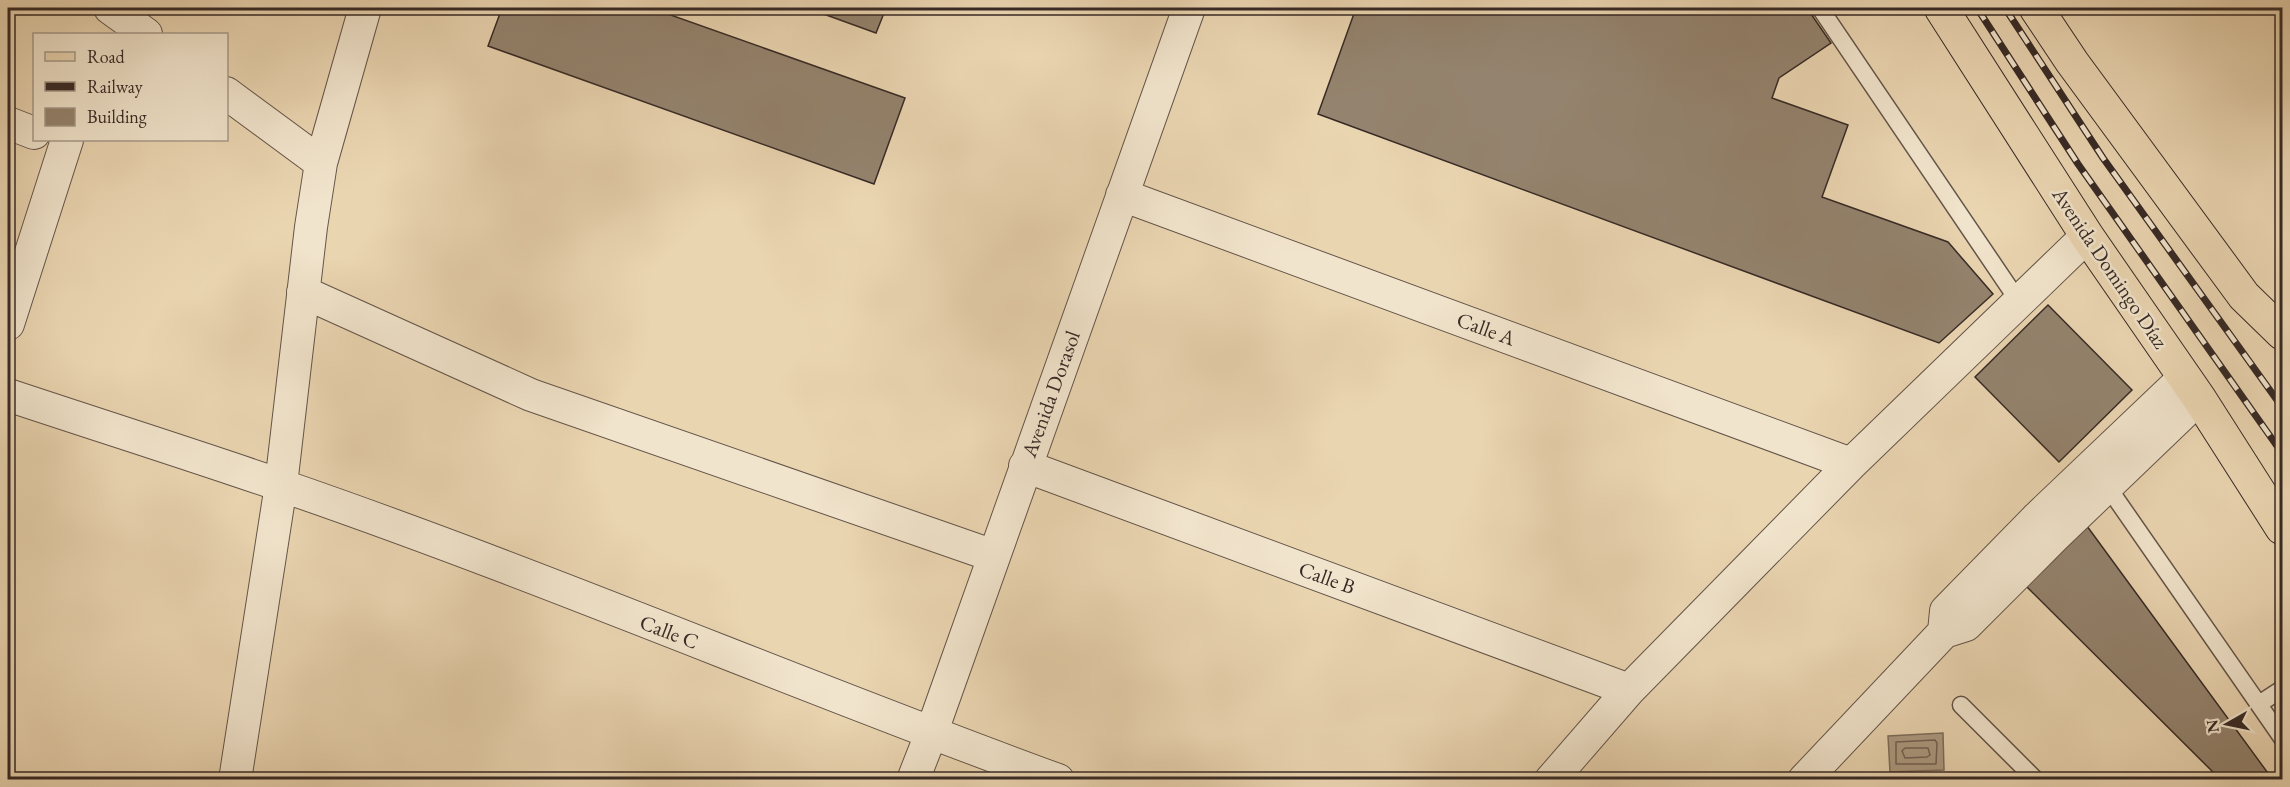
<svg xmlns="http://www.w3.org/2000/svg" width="2290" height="787" font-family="'EB Garamond',serif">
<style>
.water{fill:#ad9b82;stroke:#7e6e5d;stroke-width:1.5}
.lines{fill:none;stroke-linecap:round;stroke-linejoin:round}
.shore{stroke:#726254;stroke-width:1.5}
.building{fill:#94836e;stroke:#372a26;stroke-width:1.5}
.service-casing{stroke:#645549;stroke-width:19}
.minor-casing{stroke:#645549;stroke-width:34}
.primary-casing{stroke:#372a26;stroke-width:35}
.service{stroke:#f1e4cc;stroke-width:16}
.minor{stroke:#f1e4cc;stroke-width:32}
.primary{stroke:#ead5b1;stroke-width:33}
.rail-casing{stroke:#372a26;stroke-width:7}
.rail{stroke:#f1e4cc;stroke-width:4.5;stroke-dasharray:14;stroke-linecap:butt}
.labels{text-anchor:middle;stroke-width:5;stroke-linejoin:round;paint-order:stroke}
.street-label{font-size:21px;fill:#372a26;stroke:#f1e4cc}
</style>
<rect width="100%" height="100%" fill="#ead5b1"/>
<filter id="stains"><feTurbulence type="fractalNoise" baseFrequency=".00333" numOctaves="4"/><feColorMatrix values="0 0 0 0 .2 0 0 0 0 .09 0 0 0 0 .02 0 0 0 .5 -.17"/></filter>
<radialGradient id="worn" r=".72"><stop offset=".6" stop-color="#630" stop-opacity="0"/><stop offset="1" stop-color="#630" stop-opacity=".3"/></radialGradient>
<path class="water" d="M1943,733L1944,770L1890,772L1888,736Z"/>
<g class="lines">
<path class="shore" d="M1935,740L1937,743L1936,764H1896V742Z
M1905,748H1928L1930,755L1927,757L1905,758L1902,751Z"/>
</g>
<path class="building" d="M502,8H651L905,98L874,184L488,46Z
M807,8H886L876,33Z
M1356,8H1807L1831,43L1779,78L1772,98L1848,125L1822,197L1948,242L1993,294L1939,343L1318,114Z
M2048,305L2132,390L2059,462L1975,377Z
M2084,522L2273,780H2221L2023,583Z"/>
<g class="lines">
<defs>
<path id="service" d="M1820,8L2019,302
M2103,480L2282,738
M2259,704L2282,689
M1961,705L2036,780"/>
<path id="minor" d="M110,8L146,34
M226,93L321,163
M8,123L34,133
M1122,195L1851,464
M303,292L531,395L994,556
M8,324L67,140
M8,395C98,425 190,454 280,485C542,575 797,685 1058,780
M1025,466L1629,690
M1944,632L1946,611L2038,517L2184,378
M235,780L281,485L311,227L321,163L365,8
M913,780L931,734L1189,8
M1551,780L1629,690L1851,464L2087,236
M1804,780L1944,632L1966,625L2054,537L2199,398"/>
<path id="primary" d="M1941,8L2087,236L2199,398L2282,528
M2036,8L2072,62L2244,296L2282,333"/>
</defs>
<use href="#service" class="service-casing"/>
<use href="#minor" class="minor-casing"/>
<use href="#primary" class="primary-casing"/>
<use href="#service" class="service"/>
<use href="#minor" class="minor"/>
<use href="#primary" class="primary"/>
<defs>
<path id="rail" d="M1977,8L2078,164L2282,453
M2005,8L2103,158L2282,407"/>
</defs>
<use href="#rail" class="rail-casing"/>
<use href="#rail" class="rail"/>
</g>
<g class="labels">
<g class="street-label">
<text transform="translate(2110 268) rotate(56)" y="7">Avenida Domingo Díaz</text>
<text transform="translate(1486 329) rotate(20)" y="7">Calle A</text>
<text transform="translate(1051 394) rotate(-70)" y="7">Avenida Dorasol</text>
<text transform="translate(1327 578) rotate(20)" y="7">Calle B</text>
<text transform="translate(669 632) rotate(21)" y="7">Calle C</text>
</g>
</g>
<rect width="2290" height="787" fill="none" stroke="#ead5b1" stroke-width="30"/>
<rect x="9" y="9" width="2272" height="769" fill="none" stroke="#372a26" stroke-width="3"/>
<rect x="15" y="15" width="2260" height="757" fill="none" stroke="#372a26" stroke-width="1.5"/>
<rect x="33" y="33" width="195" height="108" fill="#f1e4cc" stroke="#a79a8a" stroke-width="1.5"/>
<rect x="45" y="52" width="30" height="9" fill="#ead5b1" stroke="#a79a8a" stroke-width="1.5"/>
<text x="87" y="63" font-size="18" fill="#372a26">Road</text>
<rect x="45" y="82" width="30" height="9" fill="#372a26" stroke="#a79a8a" stroke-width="1.5"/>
<text x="87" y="93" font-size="18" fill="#372a26">Railway</text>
<rect x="45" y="108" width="30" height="18" fill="#94836e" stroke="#a79a8a" stroke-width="1.5"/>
<text x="87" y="123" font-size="18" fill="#372a26">Building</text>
<g transform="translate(2227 724) rotate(261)" stroke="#f1e4cc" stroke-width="4.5" paint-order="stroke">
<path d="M0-4.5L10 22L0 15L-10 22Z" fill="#372a26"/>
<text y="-9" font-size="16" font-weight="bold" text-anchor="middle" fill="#372a26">N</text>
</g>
<rect width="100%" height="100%" filter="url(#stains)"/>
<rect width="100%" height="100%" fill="url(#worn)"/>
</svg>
